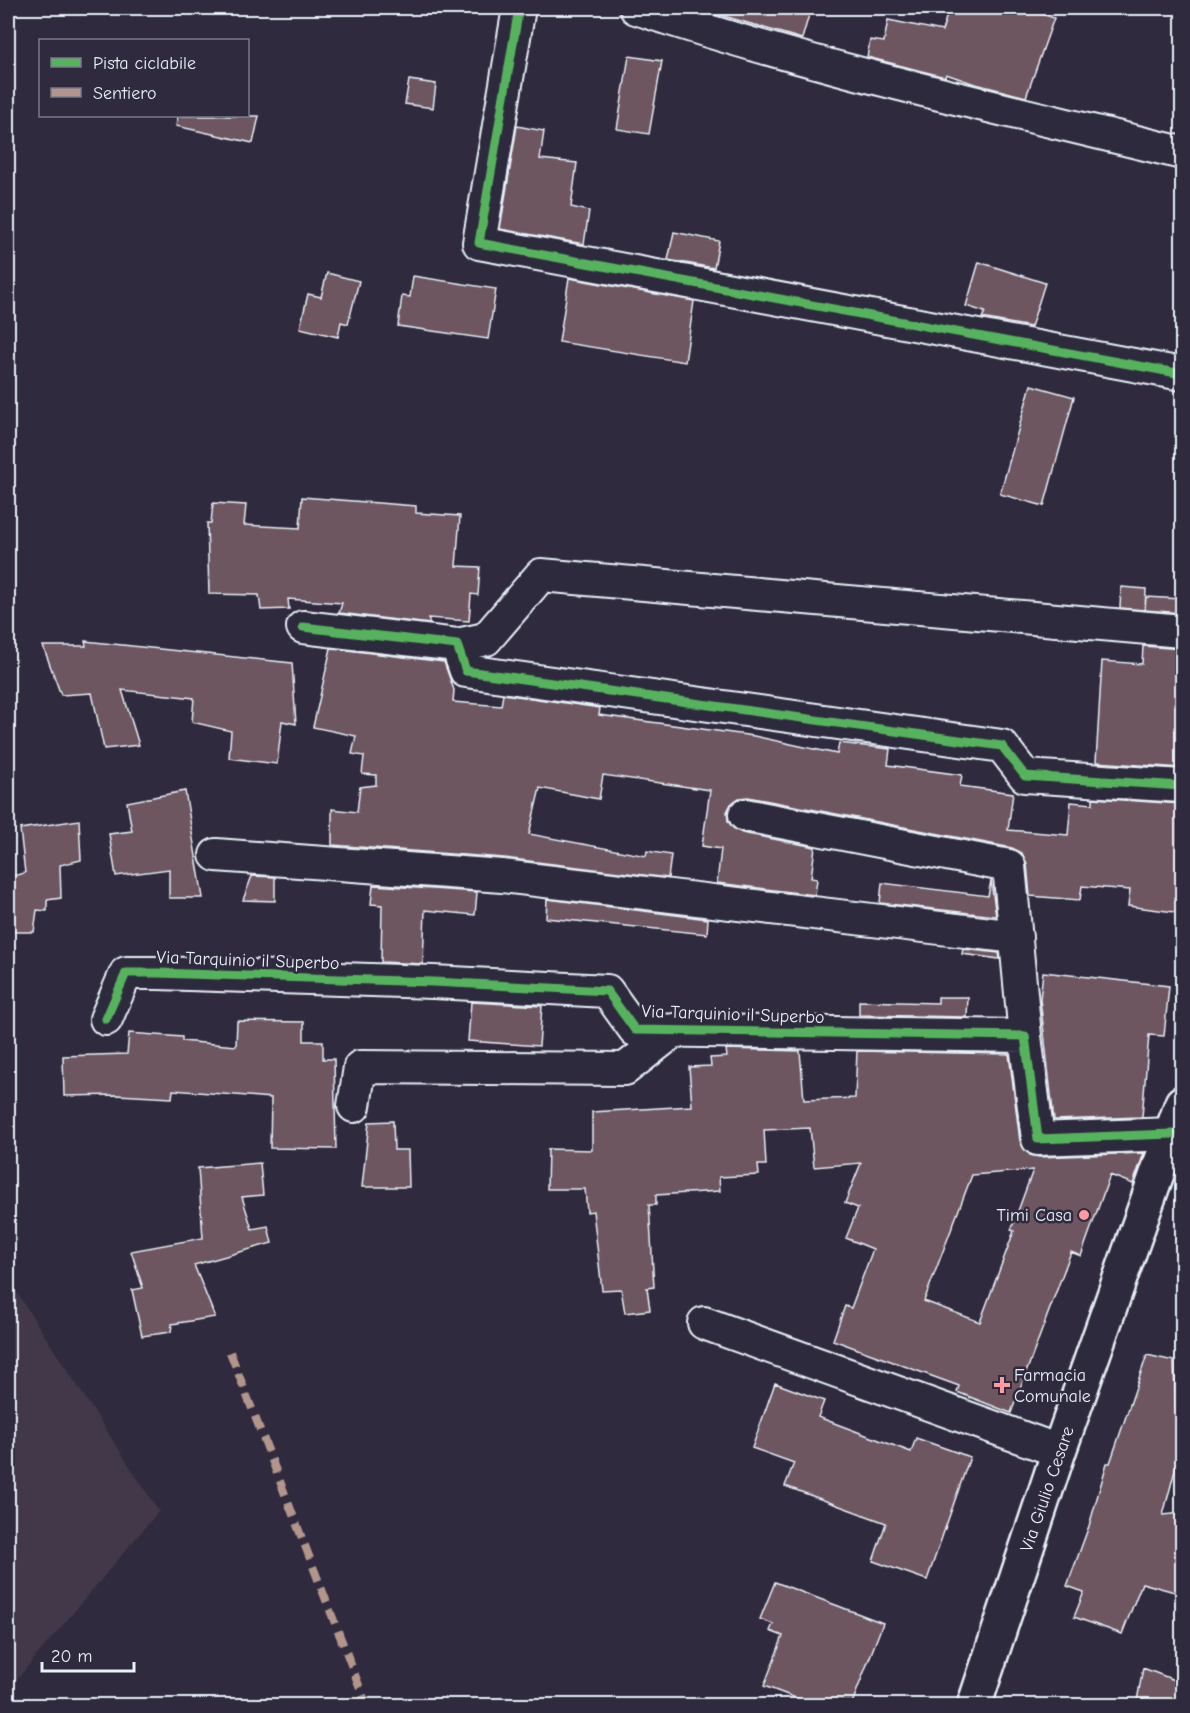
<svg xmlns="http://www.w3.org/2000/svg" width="1190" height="1713" font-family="'Comic Neue',sans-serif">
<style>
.built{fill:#423748}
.building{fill:#6e5660;stroke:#e8f1f8;stroke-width:1.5;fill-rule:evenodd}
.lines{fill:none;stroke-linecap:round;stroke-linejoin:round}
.minor-casing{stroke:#e8f1f8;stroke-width:36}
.tertiary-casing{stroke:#e8f1f8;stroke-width:38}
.minor{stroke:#2f2a3d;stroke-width:32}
.tertiary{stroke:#2f2a3d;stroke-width:33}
.quiet{stroke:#b2968c;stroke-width:8;stroke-dasharray:15 8;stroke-linecap:butt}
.cycleway-casing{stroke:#2f2a3d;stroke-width:13}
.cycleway{stroke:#56b35d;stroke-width:9}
.poi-dot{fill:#ff9aa2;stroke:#2f2a3d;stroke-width:2}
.labels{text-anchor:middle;stroke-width:5;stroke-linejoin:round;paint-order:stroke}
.street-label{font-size:18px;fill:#e8f1f8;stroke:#2f2a3d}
.poi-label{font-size:18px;fill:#e8f1f8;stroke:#2f2a3d;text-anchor:end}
</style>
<rect width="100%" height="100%" fill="#2f2a3d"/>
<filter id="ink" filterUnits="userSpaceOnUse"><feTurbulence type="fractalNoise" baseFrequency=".0167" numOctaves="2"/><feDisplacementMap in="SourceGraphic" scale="12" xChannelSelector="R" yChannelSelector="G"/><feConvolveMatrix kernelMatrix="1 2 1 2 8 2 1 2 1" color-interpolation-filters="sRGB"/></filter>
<g filter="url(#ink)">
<path class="built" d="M8,1279L159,1511L8,1690Z"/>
<path class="building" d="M718,8H811L802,39L717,14Z
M949,8H1025L1054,18L1026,97L972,83L946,74L945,77L867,57L870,40L884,42L888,20L942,31Z
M629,56L662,61L649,134L617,129Z
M409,80L436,84L433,108L405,104Z
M178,116H259L253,143L176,126Z
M517,126L544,131L540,159L577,163L571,207L589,211L584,244L500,229Z
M674,232L719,241L714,268L668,260Z
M979,262L1045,283L1031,327L982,318L985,312L966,306Z
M327,273L359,281L348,324L341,322L338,337L300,328L308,294L321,297Z
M413,276L496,289L488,339L398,326L402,296L410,297Z
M569,278L694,301L685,362L559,342Z
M1031,385L1074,397L1044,506L1000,494Z
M302,497L416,506V513L460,516L456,566L480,567L478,595L471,594L469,621L428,618L430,624L339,613L342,603L288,599L289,609L261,610L259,595L209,594L207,523H211L213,503L246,505L244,525L300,528Z
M1121,587L1146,589L1145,610L1120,608Z
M1146,597L1182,599V613L1145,610Z
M85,641L292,663L296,724L282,721L277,764L229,758L231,731L192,722L194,698L122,690L139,745L104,749L92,693L61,695L43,646H86Z
M1143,646L1182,649V768L1096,762L1102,661L1142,664Z
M331,648L444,662L454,690L453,702L501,706L503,694L600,708L599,715L754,736L837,754L839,743L890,749L888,765L962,775L960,786L1013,793L1008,830L1068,835L1071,802L1093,804V798L1182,804V913L1128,906L1130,890L1082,886L1080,900L1030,896L1027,864L1022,853L1012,848L748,797L739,798L731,804L727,812L728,821L733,828L742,833L815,847L811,878L817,879L815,895L717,883L721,849L702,846L710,790L603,775L599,799L540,788L529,834L646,856L647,851L671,855L668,878L504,858L332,845V809L357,812L360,787L376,785V775L362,774L364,756L352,754L356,736L313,727Z
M185,791L203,898H169V869L116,876L109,834L132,831L127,802Z
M79,820L81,860L60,865L61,898L47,900V911L37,910L34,932H10L8,877L25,873L20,829Z
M252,876L275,877V901L243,900Z
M991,881L996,916L880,903L882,883L988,896Z
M373,885L477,892L475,915L425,910L423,964L381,962L382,905L371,904Z
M547,899L708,919L707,934L546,918Z
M963,949L999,953L1000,959L962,954Z
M1043,972L1169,986L1164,1036L1149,1035L1142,1117L1054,1120L1040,999Z
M938,997H968L967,1017L859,1015V1001L938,1003Z
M471,1002L542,1006L539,1046L468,1041Z
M237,1021L304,1022V1041H323V1059H334L336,1149L270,1148L271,1098L173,1090L172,1098L117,1095L64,1096L63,1056L127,1054L129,1033L182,1037V1041L236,1046Z
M726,1049L800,1051L804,1100L855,1098L857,1051L1009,1054L1020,1141L1030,1155L1039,1157L1144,1153L1133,1184L1110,1175L1081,1256L1071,1252L1011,1413L957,1392L959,1386L833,1340L845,1306L851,1308L873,1249L846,1238L858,1208L845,1203L861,1163L814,1167L810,1128L764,1130L766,1165H758L759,1175L719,1177L720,1191L656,1195V1205H649L654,1287L647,1288L650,1310L625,1313L621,1289L602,1290L593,1211L587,1212L585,1189H547L548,1149L592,1150V1112L692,1106L689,1067L711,1066L710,1058L727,1057ZM1033,1170L1011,1230L1014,1231L980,1322L924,1301L972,1175Z
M393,1121L394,1150H408L409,1187H362L369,1122Z
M260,1163L263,1195L242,1197L252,1229L268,1226L272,1243L194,1265L215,1317L172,1324L171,1332L142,1336L132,1290L143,1288L131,1251L203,1238L198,1168Z
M1147,1355L1174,1361L1176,1422H1182V1444L1163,1515L1182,1513V1594L1142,1583L1122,1634L1074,1617L1084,1592L1067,1586L1089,1526L1107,1463H1110Z
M775,1383L824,1401L818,1417L911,1452L916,1438L970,1457L927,1580L873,1561L886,1523L785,1486L794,1463L752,1448Z
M775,1582L883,1623L851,1706H817L764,1686L783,1636L770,1631L773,1624L760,1619Z
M1143,1668L1182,1683V1706H1136Z"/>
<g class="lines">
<defs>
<path id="minor" d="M519,8L479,243L1182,374
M636,8C815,68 1000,108 1182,153
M303,627L457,645L466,671L1002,746L1025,776L1182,786
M457,645L486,639L541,575L1182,631
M745,815L1009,866L1025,1036
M216,855L502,876L1016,937
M106,1019L126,973H158L433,982L607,991L635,1030L1025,1036L1038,1139L1172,1134
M354,1106L360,1067L625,1069L675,1030
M704,1323L1059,1451"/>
<path id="tertiary" d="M974,1706L1059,1451L1182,1103"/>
</defs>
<use href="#minor" class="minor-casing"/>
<use href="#tertiary" class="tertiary-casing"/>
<use href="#minor" class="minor"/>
<use href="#tertiary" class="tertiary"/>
<path class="quiet" d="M230,1352L367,1706"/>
<defs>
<path id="cycleway" d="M519,8L479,243L1182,374
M303,627L457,645L466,671L1002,746L1025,776L1182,786
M106,1019L126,973H158L433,982L607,991L635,1030L1025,1036L1038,1139L1172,1134"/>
</defs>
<use href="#cycleway" class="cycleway-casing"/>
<use href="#cycleway" class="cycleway"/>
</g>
</g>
<g class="poi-dot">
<circle cx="1084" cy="1215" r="6"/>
<path d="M999 1376h6v6h6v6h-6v6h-6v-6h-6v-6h6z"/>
</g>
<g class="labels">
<g class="street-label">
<text transform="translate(248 960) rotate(2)" y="6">Via Tarquinio il Superbo</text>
<text transform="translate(733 1014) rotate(2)" y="6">Via Tarquinio il Superbo</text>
<text transform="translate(1047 1489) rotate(-71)" y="6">Via Giulio Cesare</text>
</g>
<g class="poi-label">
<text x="1072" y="1221">Timi Casa</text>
<text x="1014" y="1381" text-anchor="start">Farmacia<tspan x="1014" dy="21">Comunale</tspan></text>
</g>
</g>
<rect width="1190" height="1713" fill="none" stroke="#2f2a3d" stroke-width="30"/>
<rect x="15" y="15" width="1160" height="1683" fill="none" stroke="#e8f1f8" stroke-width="2" filter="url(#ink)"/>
<rect x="39" y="39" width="210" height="78" fill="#2f2a3d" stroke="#797a88" stroke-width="1.5"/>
<rect x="51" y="58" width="30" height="9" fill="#56b35d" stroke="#797a88" stroke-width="1.5"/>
<text x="93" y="69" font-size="18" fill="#e8f1f8">Pista ciclabile</text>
<rect x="51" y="88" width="30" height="9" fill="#b2968c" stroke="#797a88" stroke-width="1.5"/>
<text x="93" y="99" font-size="18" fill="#e8f1f8">Sentiero</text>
<path d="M42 1662v9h92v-9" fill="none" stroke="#e8f1f8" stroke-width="3"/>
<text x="51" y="1662" font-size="18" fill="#e8f1f8" stroke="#2f2a3d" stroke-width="4.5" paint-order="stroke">20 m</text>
</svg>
